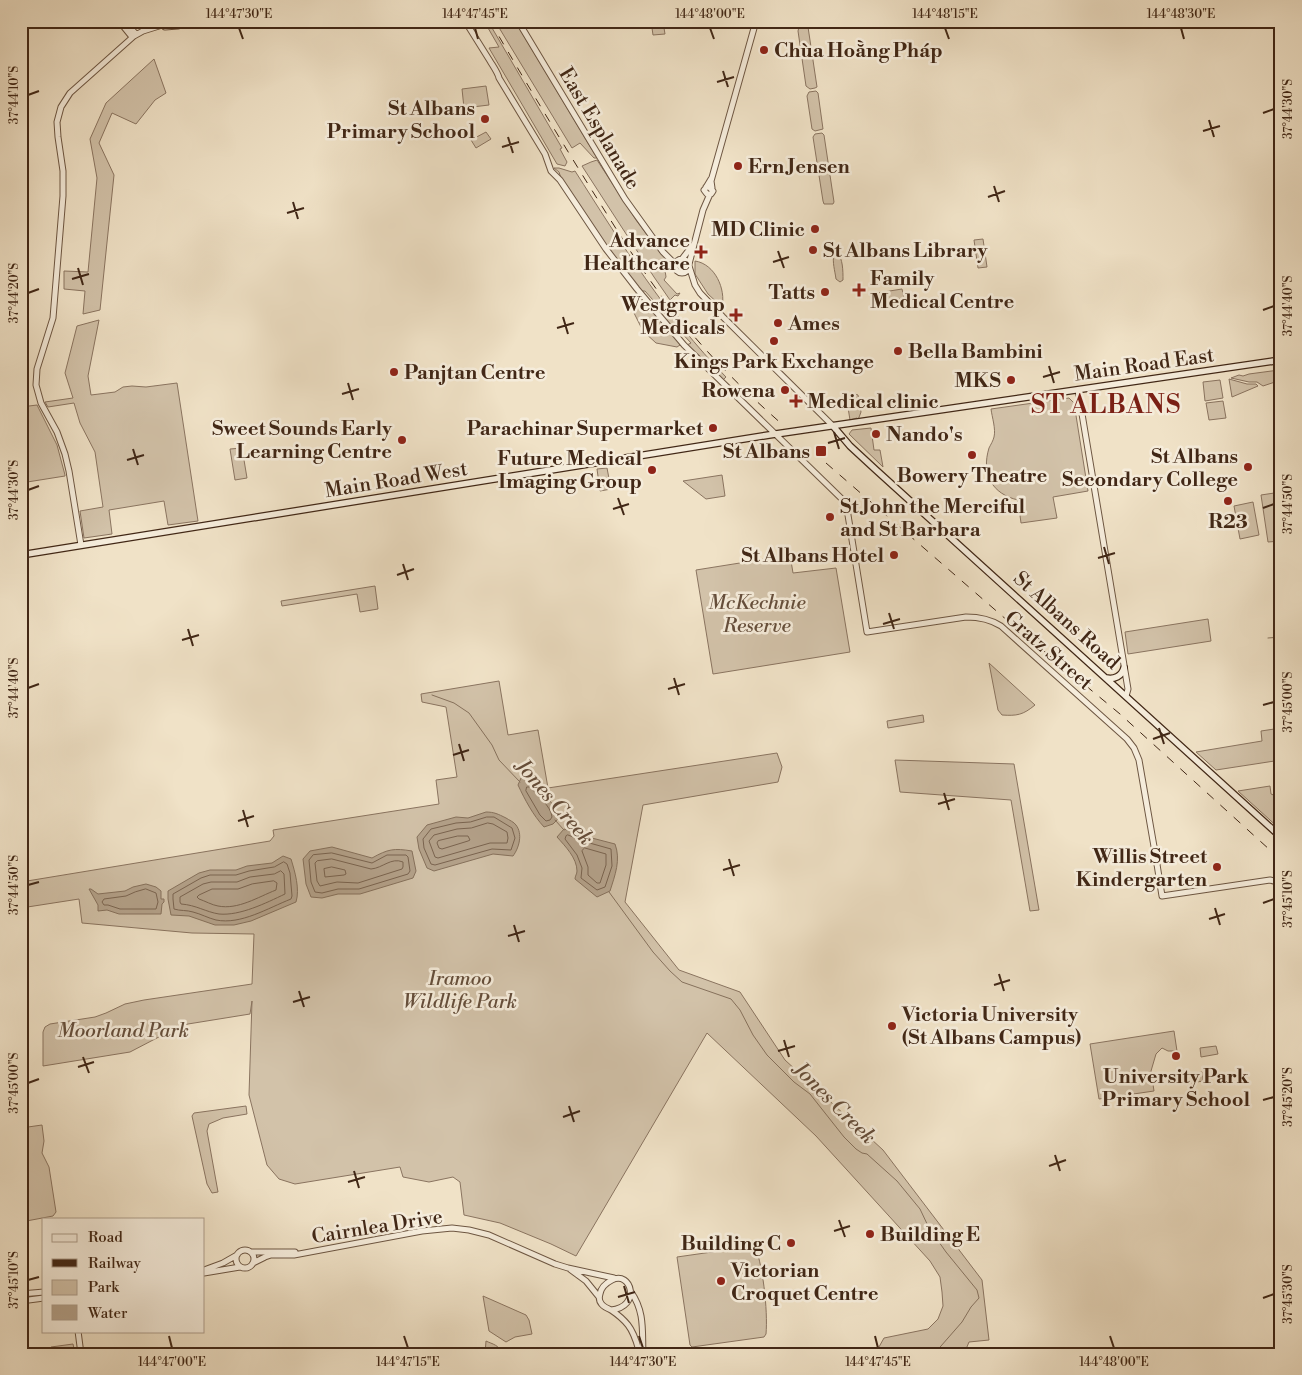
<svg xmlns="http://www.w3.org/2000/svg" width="1302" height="1375" font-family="'Libre Bodoni',serif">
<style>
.green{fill:#d2c2a9;stroke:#8a7460}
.water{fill:#b4a28b;stroke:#86715c}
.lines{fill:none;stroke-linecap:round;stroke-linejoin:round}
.shore{stroke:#7a6450;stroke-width:1}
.stream{stroke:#86715c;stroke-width:1}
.tertiary-casing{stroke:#6d5642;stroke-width:7}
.secondary-casing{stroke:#412716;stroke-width:8}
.tertiary{stroke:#f5ecdb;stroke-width:5}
.secondary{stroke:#f5ecdb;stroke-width:5.5}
.rail{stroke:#412716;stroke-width:1;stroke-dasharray:9 9;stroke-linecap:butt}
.ticks{fill:none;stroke:#412716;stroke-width:2}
.poi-dot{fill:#8f2418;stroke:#f5ecdb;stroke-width:2}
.labels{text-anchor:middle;stroke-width:5;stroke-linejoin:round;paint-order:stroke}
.poi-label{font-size:20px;font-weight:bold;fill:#412716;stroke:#f5ecdb;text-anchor:end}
.street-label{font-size:20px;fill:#412716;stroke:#f5ecdb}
.park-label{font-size:20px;font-style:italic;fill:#654e3b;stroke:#f5ecdb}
.water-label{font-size:21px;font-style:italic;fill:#644c39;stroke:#f5ecdb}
.district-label{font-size:25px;font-weight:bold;letter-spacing:1px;fill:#7a1f14;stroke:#f5ecdb}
.neatline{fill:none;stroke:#412716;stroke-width:2}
.ticks-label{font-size:12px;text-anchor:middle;fill:#412716}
</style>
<rect width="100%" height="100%" fill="#f0e2c7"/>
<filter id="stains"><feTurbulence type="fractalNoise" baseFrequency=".004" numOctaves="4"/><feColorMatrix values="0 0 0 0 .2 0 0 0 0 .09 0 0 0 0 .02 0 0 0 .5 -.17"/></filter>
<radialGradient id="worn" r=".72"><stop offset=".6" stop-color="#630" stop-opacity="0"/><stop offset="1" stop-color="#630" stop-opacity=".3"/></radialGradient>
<path class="green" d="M484,21H488L562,148L560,149L567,162L565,166L557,164L489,48L499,47Z
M495,21H515L597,158H594L580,143L572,148Z
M651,21H666V26L664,28L665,34L653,35Z
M806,26L808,27L817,87L815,88L810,89L806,86L798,31L799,27Z
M154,59L166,93L155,100L136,124L112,113L99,143L114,175L100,310L83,314L85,291L64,289V271L88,272L97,178L90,139L106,103Z
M486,86L489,105L464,108L462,89Z
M816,91L818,93L823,129L815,131L812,129L807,96L809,92Z
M486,132L491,139L476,148L471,140Z
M822,133L824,135L834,202L833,204H824L823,201L813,137L815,134Z
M597,160L636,220L661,254L670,261V263L665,270L666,277L664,280L677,294L680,293L678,296L675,295L670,300L654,277L582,166L591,162Z
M554,168H559L572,172L575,171C621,243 666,316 726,377L723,380L687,345L691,343L675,326L669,325L663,318H666L667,316L645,291H640L601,240L561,178L559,172Z
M983,239L987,267L978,268L974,240Z
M837,253C843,258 843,271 843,280L840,282L836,279C835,271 832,262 834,254Z
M695,261C715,264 726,289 722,307L708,294L695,274Z
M902,289L904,298L878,302L877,293Z
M637,293L680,343V345L677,347L656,343L643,331L632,309L633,296Z
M99,320L88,376L91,395L115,392L123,387L132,386L146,387L177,383L198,521L168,525L164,501L109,510L112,534L84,538L80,511L103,507L95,452L80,423L74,403L48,407L45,402L73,398L65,373L77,326Z
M1279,370L1281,372V380L1263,386L1257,382H1249L1231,378L1239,375L1243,376L1249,374Z
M1229,379L1247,384H1256L1258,386L1232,397Z
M1220,380L1223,398L1205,401L1203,382Z
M855,394L858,395L861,412L858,420L857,418L850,420L846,395Z
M1069,398L1074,403L1088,491L1053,497L1057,518L1021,523L1018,500C992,494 981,474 989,448C991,444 993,441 994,437C996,429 992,417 991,409Z
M1223,401L1226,418L1209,420L1206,403Z
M37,405L57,445L65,475V476L21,483V407Z
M871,428L874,450H880L883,467L849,434L852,430Z
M242,448L247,478L235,480L230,449Z
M607,468L611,489L600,491L597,469Z
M722,475L725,496L706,499L683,481Z
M1281,492V541L1268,542L1261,495Z
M1253,502L1259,535L1240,539L1234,506Z
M790,555L793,573L836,568L850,652L713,674L696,570Z
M375,586L378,609L360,612L357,594L282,606L281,601Z
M1208,619L1211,641L1128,654L1125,632Z
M989,663L1035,705C1023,715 1017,716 1002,715L998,710Z
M499,681L508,735L538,730L548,788L777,753L782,767L778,782L643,805L625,902L679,970L740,992L785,1060L883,1150L982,1280L989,1340L969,1342L964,1354H875L884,1338L928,1329L938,1319L943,1306L942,1292L940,1277L930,1261L816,1136L707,1033L576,1256L551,1244L500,1223L464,1215L460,1182L453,1177L429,1182L403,1177L400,1167L295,1184L279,1179L267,1165L249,1095L252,1001L250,1014L188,1024L178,1027L130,1052L43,1066V1032L45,1027L50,1024L95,1017L106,1013L125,1004L144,1000L252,984L254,934L192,933L82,923L79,899L21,908V882L270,841L274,836L273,830L439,804L436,780L457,777L446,707L422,702L421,694Z
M923,715L924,722L888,728L887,721Z
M1281,728V760L1216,770L1196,752L1262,741L1261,731Z
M895,760L1014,764L1039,910L1030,911L1011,800L900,792Z
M1270,786L1271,794L1281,798V830L1238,791Z
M1174,1031L1177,1051H1168L1162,1048L1156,1054L1151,1071L1154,1091L1099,1099L1090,1044Z
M1216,1046L1218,1054L1201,1057L1200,1048Z
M1202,1072L1203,1081L1185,1084L1183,1075Z
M246,1106L247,1114L223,1118L209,1124L207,1131L218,1192L212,1193L207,1184L192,1116L194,1113Z
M42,1125L44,1141L42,1153L49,1167L56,1212L53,1216L21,1222V1128Z
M750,1241H753C763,1262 768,1311 766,1334L764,1337L692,1347L690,1345L677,1257L726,1250Z
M483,1296L526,1315L529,1320L532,1334L515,1337L506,1342L489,1331Z
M486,1341C492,1344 500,1345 502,1354H485Z
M73,1344L75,1353L52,1354L51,1347Z"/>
<path class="water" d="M526,775C536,788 557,802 558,819L553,824L544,827C533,815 525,800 518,785L521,778Z
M486,812C494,812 498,814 506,818C509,820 514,822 516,825C523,834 519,848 513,856L493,854L434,871L427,868L419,849L417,837L427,825L456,817L468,818Z
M564,829L588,837L615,844C621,860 615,875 610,891L597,897L575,879C575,876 577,874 577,871C577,858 565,846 557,837Z
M332,847L372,858C388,849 394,848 412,851L416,871L413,878L360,894H338L322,898L311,897L306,884L303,859L310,851Z
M283,856L291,859C295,872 300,889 296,902L251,921L234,925H215L189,916L171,915L168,899V891L199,873L210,870H236L247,866L272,863Z
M146,884L156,887L161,891V899H164V902L162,904L161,914H119L107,910L98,911V905L89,889H91L98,894L125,891L133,887Z"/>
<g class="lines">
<path class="shore" d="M527,787H530C537,795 551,806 552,817L550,820L546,821L540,815L526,791Z
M487,817H494L512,828L515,838L511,850L492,849L435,865L431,864L424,848L423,839L431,829L456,823L470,822Z
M488,823L493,824L507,832L508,838L507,843H490L438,858L435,857L429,841L434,835L457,829L471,828Z
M568,835L586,842L611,849L612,866L605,887L597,890L581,878L582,868L577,855L565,839L566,836Z
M458,836H468L470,840L468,841L442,849L439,848L437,843L438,841Z
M585,848L606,854V865L600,883H597L588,875V867L582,851Z
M332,853L372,863L387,855H406L408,857L410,871L408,874L359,889H338L322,893L315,892L311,882L309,860L313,855Z
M332,859L371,869C383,868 391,857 403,862V867L402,869L358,883L337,882L320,886L317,881L315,863L317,861Z
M284,862L287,864L290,873L292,896L291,899C268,908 241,925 216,920C208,918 201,914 193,912C187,910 180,911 174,909L173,899V894L201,878L210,875H236L249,871L274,867Z
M332,867L345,870L346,874L344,875L325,877L324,869Z
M281,871L284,874L285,894C266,903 240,916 219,914C206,912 196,905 181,904L180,902V897L203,884L211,882H237L250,877L274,874Z
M274,881L277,883L276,890C258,897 238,910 218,906C212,905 205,901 199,899L197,897L199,895L212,889H238L252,884Z
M146,889L156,893L158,902L156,909H120L108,905H104L102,902L104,899L126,896L135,892Z"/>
<path class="stream" d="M1268,638L1281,637
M432,695L454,703L469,713L492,745L499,760L520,782
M555,820L564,830
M609,892L653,952L670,971L682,982L731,999L740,1010L753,1035L767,1055L794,1082L810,1094L844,1137L856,1149L862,1153L867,1154L897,1181L920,1209L929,1228L946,1252L977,1290L979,1298L971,1307L962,1322L934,1354"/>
<defs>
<path id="tertiary" d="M119,21L132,37
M124,21L136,34
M465,21L490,61C493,66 498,73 499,78L545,154L551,171L560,180L606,249L637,289L684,345L844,501L847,509L867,632L966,617C979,617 990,619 1001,626L1127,739L1134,748L1139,760L1156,858L1162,896L1270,880L1281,883
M518,21L625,199L663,252L672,261L675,266
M183,25L190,22L199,21
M165,27L178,26
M706,187H709L713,191L711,194H707L704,190L705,189L711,179
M712,188L711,181L756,21
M682,259L692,246
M675 266a7 7 0 1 1 14 0a7 7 0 1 1-14 0Z
M689,264L703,210L710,194
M689,266L695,285L700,293L723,317L833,426
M1078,390L1128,689L1126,696
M81,545L69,471L65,454L57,432L41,403L36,385L37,369L53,318L63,196V171L58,137L57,122L61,107L70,93L134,36L143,31L175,21
M236 1259a9 9 0 1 1 18 0a9 9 0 1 1-18 0Z
M251,1252H295
M253,1263L265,1257L271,1255H294L422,1231L452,1228L469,1230L489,1235L555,1264L568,1268L614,1278
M204,1270L223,1263L237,1255
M571,1270L586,1281L599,1297
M204,1273L240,1267
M631,1292C645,1312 642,1331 643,1354
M21,1294L44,1292
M21,1301L44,1298
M611,1310C642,1307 631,1270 612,1280C606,1283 601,1287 600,1294C597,1303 604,1307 611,1310C617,1314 624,1320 628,1325C635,1334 637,1344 640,1354
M78,1331L81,1354"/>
<path id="secondary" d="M833,426L850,446L876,470L1281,837
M21,555L769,435L1281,360
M1106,678C1114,680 1122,676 1124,668"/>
</defs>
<use href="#tertiary" class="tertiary-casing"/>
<use href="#secondary" class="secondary-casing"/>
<use href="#tertiary" class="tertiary"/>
<use href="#secondary" class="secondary"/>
<path class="rail" d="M490,21C525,81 561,141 598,200C622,238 646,278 675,313C707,354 744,391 783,425
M826,463L1016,628L1120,714L1281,860"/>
</g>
<path class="ticks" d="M239,28L243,39M475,28L478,39M710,28L714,39M945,28L949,39M1181,28L1184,39M723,71L728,87M717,82L734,77M28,95L39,91M1263,113L1274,109M1209,120L1214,137M1203,131L1220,126M508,137L513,153M502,147L519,142M994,186L999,202M988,197L1005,191M293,202L298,219M287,213L304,208M778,251L784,268M773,262L789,257M78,268L83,285M72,279L89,274M28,293L39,289M1263,310L1274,306M563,317L568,334M557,328L574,323M1049,366L1054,383M1043,377L1060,372M348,383L353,400M342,394L359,389M834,432L839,449M828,443L845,438M133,449L138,465M127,460L144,455M28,490L39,486M618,498L624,515M1263,508L1274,504M613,509L629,504M1104,547L1109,564M1098,558L1115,553M403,564L408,580M397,575L414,569M889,613L894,629M883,624L900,619M188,629L193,646M182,640L199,635M674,678L679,695M28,688L39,684M668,689L685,684M1263,705L1274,702M1159,728L1164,744M1153,739L1170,733M459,744L464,761M453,755L469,750M944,793L949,810M938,804L955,799M243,810L248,827M238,821L254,816M729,859L734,876M723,870L740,865M28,885L39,882M1263,903L1274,899M1215,908L1220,925M1209,919L1225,914M514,925L519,942M508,936L525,931M999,974L1004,991M994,985L1010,980M299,991L304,1007M293,1002L310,997M784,1040L789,1057M778,1051L795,1046M83,1057L89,1073M78,1067L94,1062M28,1083L39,1079M1263,1100L1274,1097M569,1106L574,1122M563,1117L580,1111M1055,1155L1060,1171M1049,1166L1066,1160M354,1171L359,1188M348,1182L365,1177M839,1220L845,1237M834,1231L850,1226M28,1280L39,1277M624,1286L629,1303M618,1297L635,1292M1263,1298L1274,1294M169,1336L172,1348M404,1336L408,1348M639,1336L643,1348M875,1336L878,1348M1110,1336L1114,1348"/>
<g class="poi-dot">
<circle cx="764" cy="50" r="5"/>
<circle cx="485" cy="119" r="5"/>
<circle cx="738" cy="166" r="5"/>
<circle cx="815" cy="229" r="5"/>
<circle cx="813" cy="250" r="5"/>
<path d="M698.5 244.5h5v5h5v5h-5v5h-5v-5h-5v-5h5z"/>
<path d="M856.5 282.5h5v5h5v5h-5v5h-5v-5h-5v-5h5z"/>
<circle cx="825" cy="292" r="5"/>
<path d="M733.5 307.5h5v5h5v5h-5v5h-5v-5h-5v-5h5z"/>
<circle cx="778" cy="323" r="5"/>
<circle cx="774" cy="341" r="5"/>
<circle cx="898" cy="351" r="5"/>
<circle cx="394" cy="372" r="5"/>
<circle cx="1011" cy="380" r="5"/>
<circle cx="785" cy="390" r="5"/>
<path d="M793.5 393.5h5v5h5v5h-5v5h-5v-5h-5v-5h5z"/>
<circle cx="713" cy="428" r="5"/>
<circle cx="876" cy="434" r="5"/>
<circle cx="402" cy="440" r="5"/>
<rect x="815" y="445" width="12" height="12" rx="2.5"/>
<circle cx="972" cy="455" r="5"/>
<circle cx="1248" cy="467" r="5"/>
<circle cx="652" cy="470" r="5"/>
<circle cx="1228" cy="501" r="5"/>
<circle cx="830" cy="517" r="5"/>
<circle cx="894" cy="555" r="5"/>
<circle cx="1217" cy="867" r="5"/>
<circle cx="892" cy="1026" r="5"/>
<circle cx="1176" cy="1056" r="5"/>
<circle cx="870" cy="1234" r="5"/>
<circle cx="791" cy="1243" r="5"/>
<circle cx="721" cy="1281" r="5"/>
</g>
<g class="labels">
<g class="poi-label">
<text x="774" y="57" text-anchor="start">Chùa Hoằng Pháp</text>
<text x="475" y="115">St Albans<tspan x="475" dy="23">Primary School</tspan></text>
<text x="748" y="173" text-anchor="start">Ern Jensen</text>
<text x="805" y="236">MD Clinic</text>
<text x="690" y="247">Advance<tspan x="690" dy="23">Healthcare</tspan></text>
<text x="823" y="257" text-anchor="start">St Albans Library</text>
<text x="870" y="285" text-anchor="start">Family<tspan x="870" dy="23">Medical Centre</tspan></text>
<text x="815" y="299">Tatts</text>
<text x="725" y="311">Westgroup<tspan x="725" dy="23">Medicals</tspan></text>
<text x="788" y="330" text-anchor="start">Ames</text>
<text x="908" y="358" text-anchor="start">Bella Bambini</text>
<text x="774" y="368" text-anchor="middle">Kings Park Exchange</text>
<text x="404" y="379" text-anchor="start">Panjtan Centre</text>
<text x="1001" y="387">MKS</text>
<text x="775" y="397">Rowena</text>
<text x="807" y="408" text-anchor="start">Medical clinic</text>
<text x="392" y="435">Sweet Sounds Early<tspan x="392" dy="23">Learning Centre</tspan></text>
<text x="703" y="435">Parachinar Supermarket</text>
<text x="886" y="441" text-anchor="start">Nando's</text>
<text x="810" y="458">St Albans</text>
<text x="1238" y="463">St Albans<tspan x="1238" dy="23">Secondary College</tspan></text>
<text x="642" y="465">Future Medical<tspan x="642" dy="23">Imaging Group</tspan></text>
<text x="972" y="482" text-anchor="middle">Bowery Theatre</text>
<text x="840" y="513" text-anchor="start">St John the Merciful<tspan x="840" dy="23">and St Barbara</tspan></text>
<text x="1228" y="528" text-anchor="middle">R23</text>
<text x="884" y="562">St Albans Hotel</text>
<text x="1207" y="863">Willis Street<tspan x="1207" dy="23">Kindergarten</tspan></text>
<text x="902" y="1021" text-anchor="start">Victoria University<tspan x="902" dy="23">(St Albans Campus)</tspan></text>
<text x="1176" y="1083" text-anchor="middle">University Park<tspan x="1176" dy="23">Primary School</tspan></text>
<text x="880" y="1241" text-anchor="start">Building E</text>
<text x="781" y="1250">Building C</text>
<text x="731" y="1277" text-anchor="start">Victorian<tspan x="731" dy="23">Croquet Centre</tspan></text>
</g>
<g class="street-label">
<text transform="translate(600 128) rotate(59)" y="7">East Esplanade</text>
<text transform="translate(1144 364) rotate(-8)" y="7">Main Road East</text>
<text transform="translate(396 479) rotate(-9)" y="7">Main Road West</text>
<text transform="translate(1067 620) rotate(42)" y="7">St Albans Road</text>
<text transform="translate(1049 650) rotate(41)" y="7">Gratz Street</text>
<text transform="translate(377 1226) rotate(-9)" y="7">Cairnlea Drive</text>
</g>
<g class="park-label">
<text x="757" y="609">McKechnie<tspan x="757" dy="23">Reserve</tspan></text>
<text x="460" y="985">Iramoo<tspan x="460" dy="23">Wildlife Park</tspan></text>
<text x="123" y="1037">Moorland Park</text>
</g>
<g class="water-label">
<text transform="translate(555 802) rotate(49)" y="7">Jones Creek</text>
<text transform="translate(835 1103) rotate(45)" y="7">Jones Creek</text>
</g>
<g class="district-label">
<text x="1106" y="413">ST ALBANS</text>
</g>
</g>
<rect width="1302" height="1375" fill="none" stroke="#f0e2c7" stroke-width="55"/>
<rect x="42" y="1218" width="162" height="115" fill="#f5ecdb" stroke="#ad9d8c"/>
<rect x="52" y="1234" width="25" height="8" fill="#f5ecdb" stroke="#ad9d8c"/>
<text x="88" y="1242" font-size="15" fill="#412716">Road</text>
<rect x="52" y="1259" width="25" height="8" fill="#412716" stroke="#ad9d8c"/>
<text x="88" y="1268" font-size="15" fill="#412716">Railway</text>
<rect x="52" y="1280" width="25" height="15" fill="#d2c2a9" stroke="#ad9d8c"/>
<text x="88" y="1292" font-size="15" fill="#412716">Park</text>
<rect x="52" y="1305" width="25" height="15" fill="#b4a28b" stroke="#ad9d8c"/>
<text x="88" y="1318" font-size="15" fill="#412716">Water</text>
<rect x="28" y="28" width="1246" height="1320" class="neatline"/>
<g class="ticks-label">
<text x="239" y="18">144°47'30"E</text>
<text x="475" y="18">144°47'45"E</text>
<text x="710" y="18">144°48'00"E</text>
<text x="945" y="18">144°48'15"E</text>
<text x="1181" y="18">144°48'30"E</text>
<text transform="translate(14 95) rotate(-90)" y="4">37°44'10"S</text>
<text transform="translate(1288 109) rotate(-90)" y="4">37°44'30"S</text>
<text transform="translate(14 293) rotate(-90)" y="4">37°44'20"S</text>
<text transform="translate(1288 306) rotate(-90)" y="4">37°44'40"S</text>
<text transform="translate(14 490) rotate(-90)" y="4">37°44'30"S</text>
<text transform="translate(1288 504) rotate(-90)" y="4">37°44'50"S</text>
<text transform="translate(14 688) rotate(-90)" y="4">37°44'40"S</text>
<text transform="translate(1288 702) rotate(-90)" y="4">37°45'00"S</text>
<text transform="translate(14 885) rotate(-90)" y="4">37°44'50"S</text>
<text transform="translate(1288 899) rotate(-90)" y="4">37°45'10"S</text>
<text transform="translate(14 1083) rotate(-90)" y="4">37°45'00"S</text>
<text transform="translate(1288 1097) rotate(-90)" y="4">37°45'20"S</text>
<text transform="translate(14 1280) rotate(-90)" y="4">37°45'10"S</text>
<text transform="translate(1288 1294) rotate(-90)" y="4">37°45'30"S</text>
<text x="172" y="1366">144°47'00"E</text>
<text x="408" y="1366">144°47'15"E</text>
<text x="643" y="1366">144°47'30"E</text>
<text x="878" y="1366">144°47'45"E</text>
<text x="1114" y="1366">144°48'00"E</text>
</g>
<rect width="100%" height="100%" filter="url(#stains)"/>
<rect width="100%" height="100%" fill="url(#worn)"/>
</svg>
